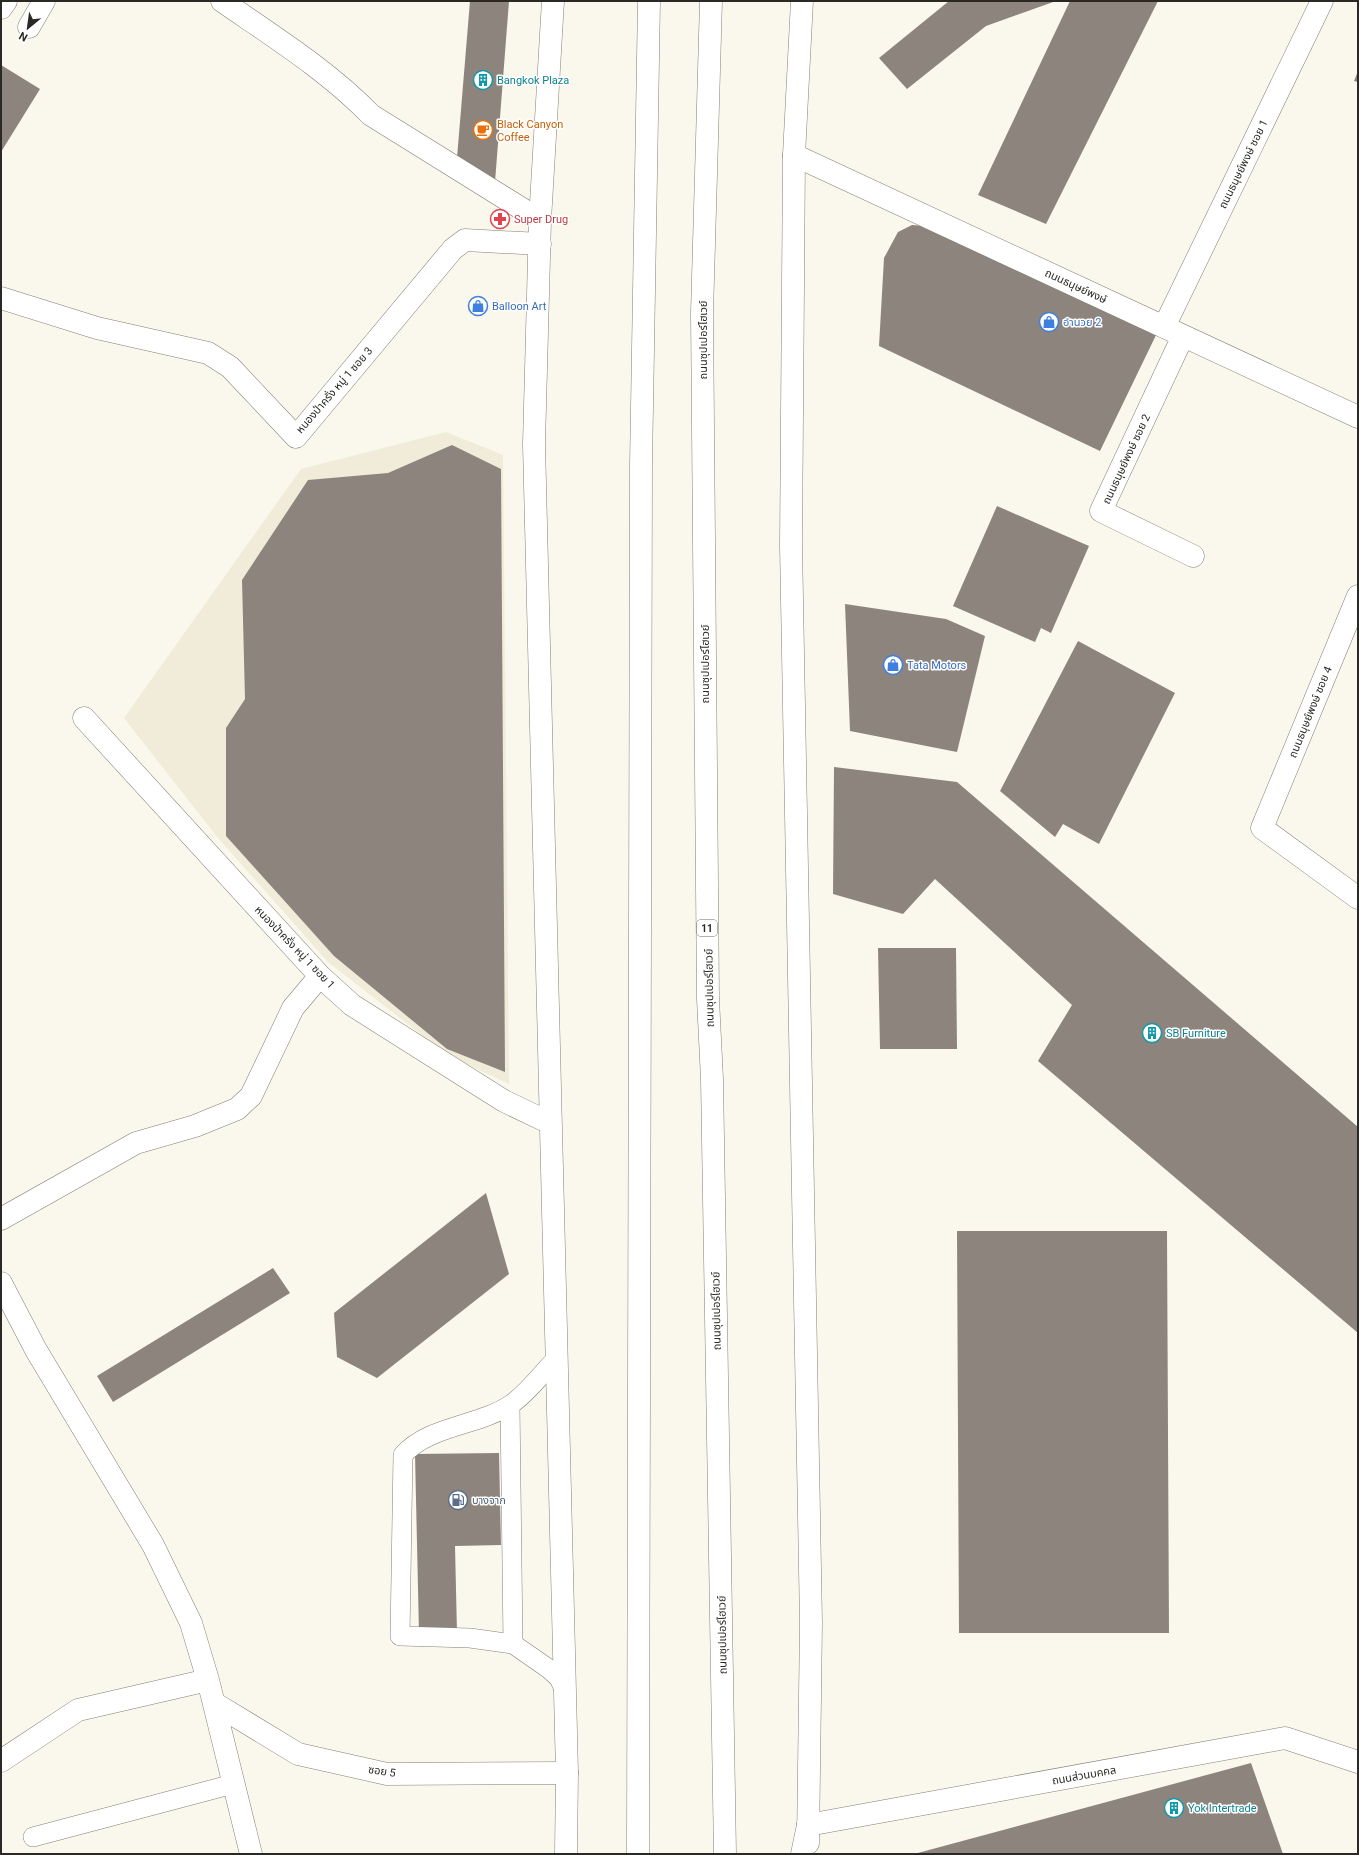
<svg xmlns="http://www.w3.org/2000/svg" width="1359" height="1855" font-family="Roboto,'Noto Sans Thai',sans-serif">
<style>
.built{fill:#f0ecd9}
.building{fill:#8e847e}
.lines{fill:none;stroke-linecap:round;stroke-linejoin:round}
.lane-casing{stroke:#828076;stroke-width:20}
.street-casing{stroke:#828076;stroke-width:23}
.secondary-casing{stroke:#828076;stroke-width:23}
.highway-casing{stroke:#828076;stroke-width:23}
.lane{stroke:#fff;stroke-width:19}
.street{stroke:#fff;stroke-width:22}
.secondary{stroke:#fff;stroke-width:22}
.highway{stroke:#fff;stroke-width:22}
.labels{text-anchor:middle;stroke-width:3;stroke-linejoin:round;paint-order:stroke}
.shield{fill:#fff;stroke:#6a6966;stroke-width:1}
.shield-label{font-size:10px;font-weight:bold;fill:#2a2925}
.culture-label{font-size:11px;fill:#0d838f;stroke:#fff;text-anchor:start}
.food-label{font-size:11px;fill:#c56008;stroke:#fff;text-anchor:start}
.street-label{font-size:11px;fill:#2a2925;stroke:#fff}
.health-label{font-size:11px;fill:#be3a42;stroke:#fff;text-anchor:start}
.shop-label{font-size:11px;fill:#366cbe;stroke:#fff;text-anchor:start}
.service-label{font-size:11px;fill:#4e5e75;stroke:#fff;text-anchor:start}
</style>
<rect width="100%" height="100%" fill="#faf7ec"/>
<path class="built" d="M446,432L503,455L509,1084L446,1054L328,962L218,838L124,718L301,469Z"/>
<path class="building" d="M470,1H509L495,182L457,158Z
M949,1H1056L986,26L907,89L879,58Z
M1070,1H1158L1046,224L978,195Z
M1,65L40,89L1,152Z
M1358,71V82L1354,81Z
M912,225L937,227L1158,331L1100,451L879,346L884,258L898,232Z
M452,445L501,469L505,1072L447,1049L334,956L226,836V728L245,699L242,580L308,480L388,473Z
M997,506L1089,546L1051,633L1041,628L1035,642L953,606Z
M845,604L946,619L985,636L957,752L850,731Z
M1078,641L1175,693L1099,844L1063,824L1055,837L1000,791Z
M834,767L957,782L1358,1127V1333L1038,1061L1072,1005L935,879L903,914L833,894Z
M878,948H956L957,1049H880Z
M486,1193L509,1274L377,1378L337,1357L334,1313Z
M957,1231H1167L1169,1633H959Z
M273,1268L290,1293L113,1402L97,1376Z
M499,1453L501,1545L455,1546L457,1633H419L415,1454Z
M1251,1763L1283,1854H914Z"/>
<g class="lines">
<defs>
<path id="lane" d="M556,1359C541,1374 528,1393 510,1405C478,1426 428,1426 403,1455L400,1636L470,1638L513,1644L549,1669L559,1678L564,1689
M510,1405L513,1644
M33,1837L233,1784"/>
<path id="street" d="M222,1C274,37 327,70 371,115L540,220
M1,8L6,1
M29,27L44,1
M794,155L1358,417
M1,298L97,328L208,353L230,367L296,437L453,249L465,240L540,244
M1164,327L1322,1
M1183,336L1101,511L1193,556
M1358,596L1262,828L1358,898
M84,718L320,976L352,1005L504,1101L550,1123
M1,1219L136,1143L195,1126L237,1109L251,1096L293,1008L320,976
M1,1283L36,1350L153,1545L191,1623L208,1680L251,1854
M214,1703L298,1754L387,1774L567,1773
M1,1761L78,1710L208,1680
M808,1825L1285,1738L1358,1762"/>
<path id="secondary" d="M553,1L540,220L534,444L567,1773L566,1854
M802,1L794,155L791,545L811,1623L808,1843"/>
<path id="highway" d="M711,1L702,313L708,999L712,1079L725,1854
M638,1854L641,465L649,1
M802,1854L808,1825"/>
</defs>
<use href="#lane" class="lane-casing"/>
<use href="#street" class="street-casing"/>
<use href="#secondary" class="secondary-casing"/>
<use href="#highway" class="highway-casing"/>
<use href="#lane" class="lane"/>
<use href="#street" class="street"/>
<use href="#secondary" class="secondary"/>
<use href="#highway" class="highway"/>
</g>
<defs>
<symbol id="building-ring" viewBox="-11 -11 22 22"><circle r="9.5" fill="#fff" stroke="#0f9aa8" stroke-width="1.5"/><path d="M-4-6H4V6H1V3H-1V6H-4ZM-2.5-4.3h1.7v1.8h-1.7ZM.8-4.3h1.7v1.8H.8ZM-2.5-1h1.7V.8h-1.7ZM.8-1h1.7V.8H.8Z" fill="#0f9aa8"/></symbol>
<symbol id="cafe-ring" viewBox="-11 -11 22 22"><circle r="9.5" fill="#fff" stroke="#e8710a" stroke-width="1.5"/><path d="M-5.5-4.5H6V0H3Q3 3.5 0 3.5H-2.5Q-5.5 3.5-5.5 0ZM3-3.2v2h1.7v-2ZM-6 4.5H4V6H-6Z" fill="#e8710a"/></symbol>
<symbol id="pharmacy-ring" viewBox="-11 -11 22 22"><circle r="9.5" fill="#fff" stroke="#e0444e" stroke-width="1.5"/><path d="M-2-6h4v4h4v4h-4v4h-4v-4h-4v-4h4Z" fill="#e0444e"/></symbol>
<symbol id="shop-ring" viewBox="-11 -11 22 22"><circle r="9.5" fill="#fff" stroke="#3f7fe0" stroke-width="1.5"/><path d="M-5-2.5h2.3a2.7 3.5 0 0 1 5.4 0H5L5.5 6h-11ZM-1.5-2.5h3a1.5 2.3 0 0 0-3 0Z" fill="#3f7fe0"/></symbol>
<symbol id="fuel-ring" viewBox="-11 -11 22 22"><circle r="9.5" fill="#fff" stroke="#5c6f8a" stroke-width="1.5"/><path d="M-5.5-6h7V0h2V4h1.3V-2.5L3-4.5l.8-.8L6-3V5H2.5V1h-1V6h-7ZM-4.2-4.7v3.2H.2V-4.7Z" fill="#5c6f8a"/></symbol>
</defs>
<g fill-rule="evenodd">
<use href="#building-ring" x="472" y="69" width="22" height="22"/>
<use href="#cafe-ring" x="472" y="119" width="22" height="22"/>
<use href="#pharmacy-ring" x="489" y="208" width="22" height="22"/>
<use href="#shop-ring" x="467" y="295" width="22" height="22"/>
<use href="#shop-ring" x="1038" y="311" width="22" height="22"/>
<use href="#shop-ring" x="882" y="654" width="22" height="22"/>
<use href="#building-ring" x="1141" y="1022" width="22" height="22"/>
<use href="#fuel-ring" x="447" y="1489" width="22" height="22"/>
<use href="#building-ring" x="1163" y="1797" width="22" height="22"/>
</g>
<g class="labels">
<rect class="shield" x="697" y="920" width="20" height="16" rx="3"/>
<g class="shield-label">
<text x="707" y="932">11</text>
</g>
<g class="culture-label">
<text x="497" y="84">Bangkok Plaza</text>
<text x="1166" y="1037">SB Furniture</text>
<text x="1188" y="1812">Yok Intertrade</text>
</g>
<g class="food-label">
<text x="497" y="128">Black Canyon<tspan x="497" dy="13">Coffee</tspan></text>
</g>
<g class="street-label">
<text transform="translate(1243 164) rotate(-64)" y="4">ถนนธนุษย์พงษ์ ซอย 1</text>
<text transform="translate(1076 286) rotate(25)" y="4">ถนนธนุษย์พงษ์</text>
<text transform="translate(703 340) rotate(-90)" y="4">ถนนซุปเปอร์ไฮเวย์</text>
<text transform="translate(334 390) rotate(-49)" y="4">หนองป่าครั่ง หมู่ 1 ซอย 3</text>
<text transform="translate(1126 459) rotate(-65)" y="4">ถนนธนุษย์พงษ์ ซอย 2</text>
<text transform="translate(705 664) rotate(-90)" y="4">ถนนซุปเปอร์ไฮเวย์</text>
<text transform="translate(1310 712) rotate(-68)" y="4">ถนนธนุษย์พงษ์ ซอย 4</text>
<text transform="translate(295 947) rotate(46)" y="4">หนองป่าครั่ง หมู่ 1 ซอย 1</text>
<text transform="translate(709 988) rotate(-91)" y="4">ถนนซุปเปอร์ไฮเวย์</text>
<text transform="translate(716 1311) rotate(-91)" y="4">ถนนซุปเปอร์ไฮเวย์</text>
<text transform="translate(722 1635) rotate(-91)" y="4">ถนนซุปเปอร์ไฮเวย์</text>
<text transform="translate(382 1771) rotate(8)" y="4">ซอย 5</text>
<text transform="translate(1084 1775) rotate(-10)" y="4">ถนนส่วนบคคล</text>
</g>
<g class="health-label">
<text x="514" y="223">Super Drug</text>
</g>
<g class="shop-label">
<text x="492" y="310">Balloon Art</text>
<text x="1063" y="326">อำนวย 2</text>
<text x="907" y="669">Tata Motors</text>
</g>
<g class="service-label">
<text x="472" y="1504">บางจาก</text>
</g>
</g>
<rect width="1359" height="1855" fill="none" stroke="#2a2925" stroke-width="4"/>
<g transform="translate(28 28) rotate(209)" stroke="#ffffff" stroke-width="3" paint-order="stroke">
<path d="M0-3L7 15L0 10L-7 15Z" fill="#2a2925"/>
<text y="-6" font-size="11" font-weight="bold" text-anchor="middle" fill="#2a2925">N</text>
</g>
</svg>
